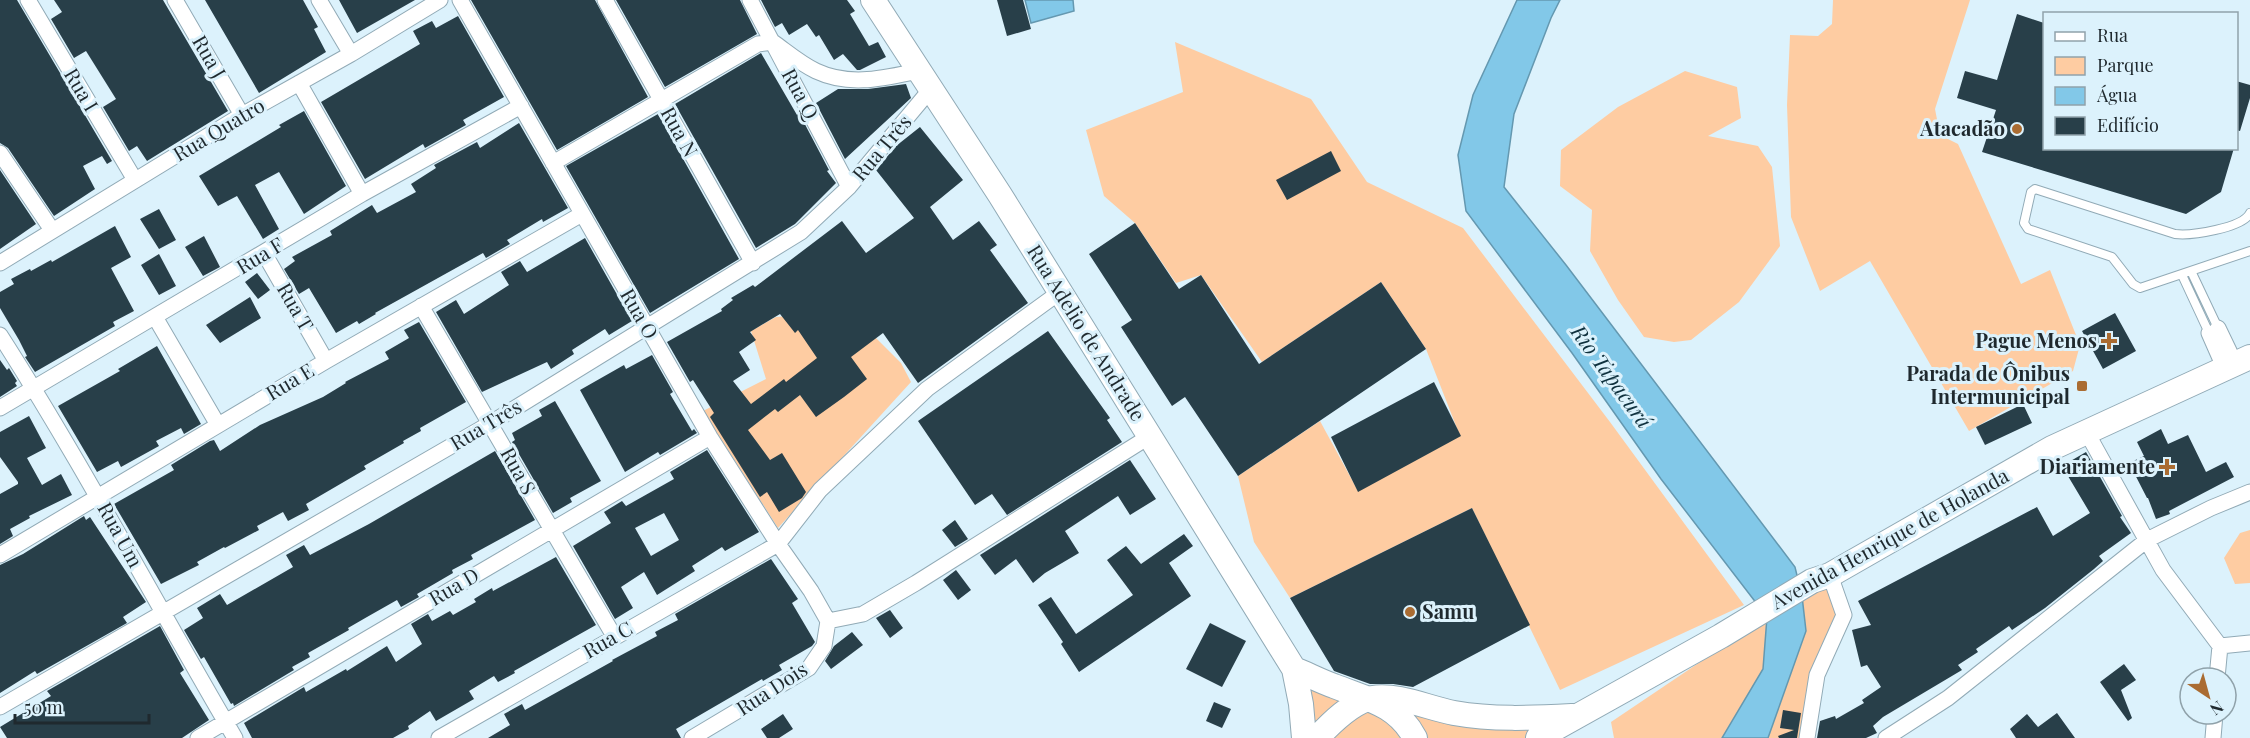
<svg xmlns="http://www.w3.org/2000/svg" width="2250" height="738" font-family="'Playfair Display',serif">
<style>
.green{fill:#fecca2}
.water{fill:#82c8e8;stroke:#6498b0;stroke-width:1.5}
.building{fill:#283f49;fill-rule:evenodd}
.lines{fill:none;stroke-linecap:round;stroke-linejoin:round}
.lane-casing{stroke:#91aab6;stroke-width:10}
.street-casing{stroke:#91aab6;stroke-width:17}
.primary-casing{stroke:#91aab6;stroke-width:26}
.lane{stroke:#fff;stroke-width:8}
.street{stroke:#fff;stroke-width:15}
.primary{stroke:#fff;stroke-width:24}
.poi-dot{fill:#aa6c32;stroke:#dcf2fc;stroke-width:2}
.labels{text-anchor:middle;stroke-width:6;stroke-linejoin:round;paint-order:stroke}
.street-label{font-size:20px;fill:#1f292e;stroke:#dcf2fc}
.poi-label{font-size:20px;font-weight:bold;fill:#1f292e;stroke:#dcf2fc;text-anchor:end}
.water-label{font-size:21px;font-style:italic;fill:#0f313e;stroke:#dcf2fc}
</style>
<rect width="100%" height="100%" fill="#dcf2fc"/>
<path class="green" d="M1833,0H1970L1935,109L1940,135L1958,144L2021,284L2050,270L2080,345L2073,371L1969,431L1870,261L1820,291L1791,217L1787,105L1790,35L1818,36L1832,24Z
M1175,42L1311,99L1367,182L1463,228L1610,422L1744,605L1560,690L1472,508L1290,598L1254,542L1238,476L1320,421L1358,491L1460,436L1426,349L1381,282L1262,362L1201,275L1176,283L1135,223L1104,196L1086,130L1183,92Z
M1685,71L1737,87L1741,118L1708,136L1758,146L1772,167L1780,246L1739,302L1691,340L1674,342L1644,337L1618,300L1590,251L1592,210L1560,186L1561,150L1618,107Z
M856,311L874,336L901,363L911,382L778,528L703,411L766,379L751,331L776,317Z
M2250,530V583L2235,584L2224,558L2240,533Z
M1827,581L1840,615L1803,738H1768L1806,631L1802,596Z
M1767,617L1763,669L1722,738H1614L1611,722Z
M1301,676L1361,698L1312,738Z
M1392,706L1552,725L1531,738H1420Z
M1374,710L1408,738H1323L1357,713Z"/>
<path class="water" d="M1025,0H1073L1074,11L1031,23Z
M1517,0H1560L1551,18L1514,114L1504,187L1566,265L1795,567L1802,596L1806,631L1768,738H1722L1763,669L1767,617L1661,479L1572,353L1466,211L1458,155L1473,95Z"/>
<path class="building" d="M0,0H17L112,161L107,164L102,156L83,166L95,189L54,216L8,148L0,143Z
M54,0H163L228,111L147,161L137,146L129,151L103,107L116,99L86,51L74,58L51,19L62,12Z
M205,0H303L318,27L314,29L326,52L259,93Z
M339,0H415L357,33Z
M471,0H595L648,97L557,150Z
M616,0H740L757,34L665,87Z
M761,0H847L855,11L850,14L869,46L878,42L886,57L860,70H857L843,54L834,60L819,35L816,37L807,24L789,35L782,23L775,27Z
M997,0H1023L1031,29L1007,36Z
M2017,14L2044,23V148H2234L2221,192L2186,214L1982,152L1996,110L1957,98L1965,71L1997,80Z
M458,16L504,97L463,120L466,125L425,148L423,144L365,179L321,102L420,44L413,31L432,21L436,28Z
M761,53L797,115L799,113L829,170L827,171L836,183L795,224L756,248L675,104Z
M2236,81L2250,85V98L2240,131L2236,130Z
M906,84L911,98L845,159L816,103L838,89H868Z
M304,111L346,186L304,214L279,172L255,185L279,229L263,239L237,196L218,206L199,176L281,127L279,125Z
M658,114L739,259L650,313L566,166Z
M519,123L568,208L543,222L542,219L507,240L510,244L486,258L483,253L375,313L376,314L359,324L357,321L336,333L309,288L299,294L284,269L295,261L292,257L332,235L330,231L372,205L377,213L416,192L411,184L436,168L434,165L477,142L480,148Z
M920,127L963,180L930,207L953,240L979,221L997,245L990,250L1028,303L918,383L883,333L851,357L867,379L844,397L816,417L800,395L778,412L775,409L748,430L770,460L782,453L806,492L802,498L779,512L767,492L760,497L710,417L714,413L693,380L690,382L667,342L722,311L721,309L733,300L731,298L753,285L755,287L842,221L866,253L914,218L876,170L896,146ZM780,314L795,333L798,330L817,358L786,382L784,379L751,404L733,381L750,370L739,352L756,340L750,332Z
M1331,151L1341,171L1287,200L1276,180Z
M0,170L36,224L0,249Z
M159,209L176,240L159,249L140,219Z
M1135,223L1179,289L1201,275L1259,364L1381,282L1426,349L1238,476L1185,397L1172,406L1121,327L1132,320L1089,254Z
M115,226L131,257L111,268L134,311L113,322L115,326L35,372L25,357L27,356L19,340L0,308V292L14,284L11,279L30,269L31,271L51,260L52,262Z
M204,236L220,267L203,276L185,247Z
M585,238L632,321L609,335L605,329L572,350L574,354L551,369L547,362L482,392L436,312L456,300L464,314L509,285L501,272L520,261L527,272Z
M159,254L176,286L159,295L141,265Z
M257,273L270,290L258,299L245,282Z
M250,297L261,318L220,343L206,325Z
M2115,313L2136,351L2103,369L2082,331Z
M419,322L466,402L420,428L421,431L403,441L404,443L364,466L366,469L306,504L309,510L288,521L283,512L257,526L259,530L225,548L224,547L197,562L199,565L161,584L114,504L174,470L171,465L210,441L214,440L220,451L260,425L323,397L346,383L345,382L389,359L385,352L409,338L404,330Z
M1048,331L1110,418L1107,420L1122,442L1007,515L992,494L975,505L918,421Z
M157,346L201,424L184,434L181,428L156,441L159,446L121,467L118,461L97,472L58,406L120,371L118,369Z
M652,355L673,392L670,394L692,431L694,429L697,433L660,455L658,452L625,472L580,390L624,365L626,369Z
M0,360L7,370L9,368L17,381L15,383L17,386L0,397Z
M1434,382L1461,436L1358,492L1331,437Z
M555,401L601,481L570,498L572,502L553,513L512,442L515,440L512,433L542,416L539,410Z
M2023,404L2032,423L1985,445L1976,427Z
M29,416L46,448L27,458L42,485L61,474L72,495L29,516L30,518L10,529L13,536L0,544V494L18,484V482L0,457V432Z
M2161,429L2168,444L2188,435L2206,472L2226,462L2234,477L2169,511L2170,514L2156,519L2148,498H2147L2129,463L2144,456L2137,442Z
M707,450L759,532L725,551L722,547L692,566L695,571L657,595L644,572L621,587L633,608L615,619L573,546L611,523L604,512L622,501L626,506L674,479L670,472ZM664,513L679,540L651,556L635,528Z
M495,451L535,520L471,555L473,559L452,570L453,573L417,594L419,597L401,607L397,600L367,617L348,628L349,630L308,653L310,657L292,667L294,670L234,706L233,703L231,704L204,657L201,659L184,630L203,618L197,608L220,594L227,605L293,567L286,555L304,545L310,555L369,524Z
M2086,452L2122,516L2120,517L2131,533L2099,556L2103,561L2094,569L2045,608L2012,630L2009,626L1976,649L1978,652L1958,665L1962,670L1883,717L1873,726L1877,733L1866,738H1817L1820,721L1835,716L1836,719L1864,703L1862,700L1881,687L1867,665L1861,667L1852,630L1871,625L1858,601L2037,507L2053,536L2090,513L2062,466Z
M1130,460L1156,499L1130,515L1118,496L1065,531L1079,553L1045,573L1033,583L1016,559L995,575L980,555Z
M1472,508L1530,625L1413,687L1393,684H1370L1334,671L1290,598Z
M84,516L86,520L90,517L146,602L123,617L127,623L37,674L35,671L0,693V565L23,554Z
M955,520L968,539L955,547L942,530Z
M1184,534L1193,546L1169,563L1191,596L1079,672L1061,644L1063,642L1038,605L1051,597L1076,634L1133,595L1107,560L1126,546L1141,564Z
M556,557L596,625L514,671L515,673L498,682L494,676L469,691L474,699L436,721L430,711L408,726L409,729L393,738H252L244,723L304,687L306,692L346,669L347,671L387,646L396,662L422,644L411,624L428,614L432,621L450,611L453,615L476,602L474,599L492,588L493,591Z
M771,559L798,599L792,603L815,642L812,646L779,665L782,670L763,681L762,679L676,729L681,738H488L510,725L504,714L522,704L525,710L613,661L612,660L657,636L655,632L678,620L675,614Z
M956,570L971,590L958,600L943,580Z
M890,610L903,628L890,638L876,618Z
M1210,623L1246,641L1222,687L1186,669Z
M160,626L184,670L180,673L209,720L182,738H7L0,727L51,696L47,691Z
M852,632L863,645L831,669L825,661L834,646Z
M2124,664L2136,680L2121,690L2132,718L2128,721L2100,682Z
M1214,702L1231,709L1222,728L1206,721Z
M1783,710L1801,713L1797,738H1779L1778,736L1794,730L1780,728Z
M2057,713L2075,738H2016L2010,729L2027,714L2038,727Z
M783,714L793,729L779,738H767L761,729Z"/>
<g class="lines">
<defs>
<path id="lane" d="M2250,213C2243,228 2191,236 2175,234L2035,189L2031,192L2024,223L2028,229L2112,257L2133,284L2140,288L2250,251
M2191,271L2218,328
M2182,275L2209,333"/>
<path id="street" d="M28,0L135,180
M175,0L242,115
M319,0L351,54
M460,0L710,437L778,544L811,591L828,621
M605,0L753,263
M750,0L849,187
M299,83L362,194
M0,153L52,230
M553,163L758,44L773,42C787,52 801,64 816,71C850,87 884,78 918,71
M264,253L326,361
M0,263L242,115L351,54L440,0
M421,306L614,636
M155,317L218,425
M2218,328L2230,353
M2209,333L2220,358
M0,335C84,466 156,604 235,738
M0,408L362,194L521,106
M2086,431L2163,570L2220,646
M0,555L326,361L582,214
M828,621L863,614L916,583L1150,436
M2220,646L2250,643
M2217,678L2220,646
M0,707L491,423L801,232L849,187L930,90
M198,738L710,437
M439,738L778,544L820,490L927,389L1060,292
M692,738L809,668L824,646L828,621
M1807,738L1817,675L1844,615L1830,575
M1886,738L1948,698L2147,540L2211,508L2250,492
M2213,738L2215,714"/>
<path id="primary" d="M873,0L1000,195L1294,669L1301,704L1304,738
M1294,669C1307,674 1320,681 1334,686C1367,699 1397,704 1415,738
M1317,738C1331,723 1352,702 1372,698C1399,694 1428,708 1454,713C1493,720 1532,718 1573,716
M1538,738L1721,636L1812,581L1830,575L2052,448L2250,357"/>
</defs>
<use href="#lane" class="lane-casing"/>
<use href="#street" class="street-casing"/>
<use href="#primary" class="primary-casing"/>
<use href="#lane" class="lane"/>
<use href="#street" class="street"/>
<use href="#primary" class="primary"/>
</g>
<g class="poi-dot">
<circle cx="2017" cy="129" r="6"/>
<path d="M2106 332h6v6h6v6h-6v6h-6v-6h-6v-6h6z"/>
<rect x="2076" y="380" width="12" height="12" rx="3"/>
<path d="M2164 458h6v6h6v6h-6v6h-6v-6h-6v-6h6z"/>
<circle cx="1410" cy="612" r="6"/>
</g>
<g class="labels">
<g class="street-label">
<text transform="translate(209 57) rotate(60)" y="7">Rua J</text>
<text transform="translate(81 90) rotate(59)" y="7">Rua I</text>
<text transform="translate(800 94) rotate(62)" y="7">Rua Q</text>
<text transform="translate(219 130) rotate(-31)" y="7">Rua Quatro</text>
<text transform="translate(679 132) rotate(61)" y="7">Rua N</text>
<text transform="translate(882 148) rotate(-50)" y="7">Rua Três</text>
<text transform="translate(260 256) rotate(-31)" y="7">Rua F</text>
<text transform="translate(295 307) rotate(60)" y="7">Rua T</text>
<text transform="translate(639 314) rotate(60)" y="7">Rua O</text>
<text transform="translate(1086 333) rotate(58)" y="7">Rua Adelio de Andrade</text>
<text transform="translate(290 382) rotate(-31)" y="7">Rua E</text>
<text transform="translate(486 425) rotate(-31)" y="7">Rua Três</text>
<text transform="translate(518 471) rotate(61)" y="7">Rua S</text>
<text transform="translate(120 535) rotate(61)" y="7">Rua Um</text>
<text transform="translate(1890 539) rotate(-29)" y="7">Avenida Henrique de Holanda</text>
<text transform="translate(454 587) rotate(-30)" y="7">Rua D</text>
<text transform="translate(608 640) rotate(-30)" y="7">Rua C</text>
<text transform="translate(772 689) rotate(-33)" y="7">Rua Dois</text>
</g>
<g class="poi-label">
<text x="2005" y="136">Atacadão</text>
<text x="2097" y="348">Pague Menos</text>
<text x="2070" y="381">Parada de Ônibus<tspan x="2070" dy="23">Intermunicipal</tspan></text>
<text x="2155" y="474">Diariamente</text>
<text x="1422" y="619" text-anchor="start">Samu</text>
</g>
<g class="water-label">
<text transform="translate(1611 377) rotate(54)" y="7">Rio Tapacurá</text>
</g>
</g>
<rect x="2043" y="12" width="195" height="138" fill="#dcf2fc" stroke="#90a2aa" stroke-width="1.5"/>
<rect x="2055" y="32" width="30" height="9" fill="#ffffff" stroke="#90a2aa" stroke-width="1.5"/>
<text x="2097" y="42" font-size="18" fill="#1f292e">Rua</text>
<rect x="2055" y="57" width="30" height="18" fill="#fecca2" stroke="#90a2aa" stroke-width="1.5"/>
<text x="2097" y="72" font-size="18" fill="#1f292e">Parque</text>
<rect x="2055" y="87" width="30" height="18" fill="#82c8e8" stroke="#90a2aa" stroke-width="1.5"/>
<text x="2097" y="102" font-size="18" fill="#1f292e">Água</text>
<rect x="2055" y="117" width="30" height="18" fill="#283f49" stroke="#90a2aa" stroke-width="1.5"/>
<text x="2097" y="132" font-size="18" fill="#1f292e">Edifício</text>
<g transform="translate(2208 696) rotate(144)"><circle r="28" fill="#dcf2fc" stroke="#90a2aa" stroke-width="1.5"/>
<path d="M0-4.5L10 22L0 15L-10 22Z" fill="#aa6c32"/>
<text y="-9" font-size="16" font-weight="bold" text-anchor="middle" fill="#1f292e">N</text>
</g>
<path d="M15 714v9h134v-9" fill="none" stroke="#1f292e" stroke-width="3"/>
<text x="24" y="714" font-size="18" fill="#1f292e" stroke="#dcf2fc" stroke-width="4.5" paint-order="stroke">50 m</text>
</svg>
